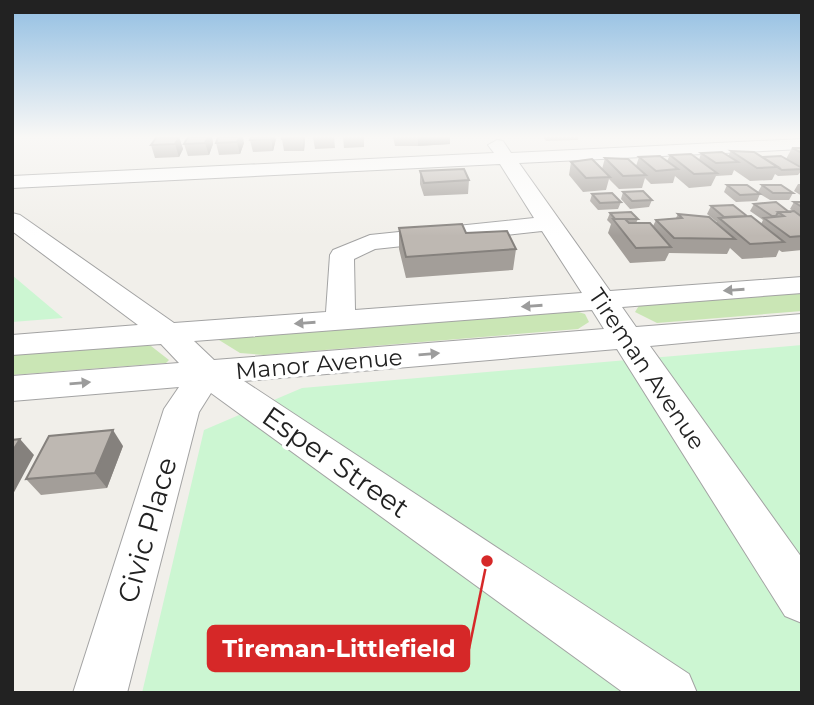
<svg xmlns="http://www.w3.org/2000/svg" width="814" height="705" font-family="Montserrat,sans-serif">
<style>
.grass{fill:#cae6b5}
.park{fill:#ccf6d2}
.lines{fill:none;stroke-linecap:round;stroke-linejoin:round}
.minor-casing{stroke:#a3a3a3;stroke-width:2}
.minor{fill:#fff;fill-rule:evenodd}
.wall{fill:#a39e99}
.shaded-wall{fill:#85817d}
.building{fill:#beb8b2;stroke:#85817d;stroke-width:2}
.oneway{fill:#9c9c9c}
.labels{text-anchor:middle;stroke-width:7;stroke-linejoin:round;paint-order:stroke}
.street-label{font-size:23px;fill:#222;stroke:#fff}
.near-street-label{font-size:28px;fill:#222;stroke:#fff}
.leader{fill:none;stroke:#d62828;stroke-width:2.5}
.callout-dot{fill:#d62828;stroke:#fff;stroke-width:2.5}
.callout{fill:#d62828;stroke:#d62828;stroke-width:2.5}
.callout-label{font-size:24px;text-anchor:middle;font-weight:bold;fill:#fff}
</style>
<rect width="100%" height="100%" fill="#f1efea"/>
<path class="grass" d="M802,292V311L657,323L635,312L640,304Z
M572,310L585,314L589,322L578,329L264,355L240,353L219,340L222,337Z
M138,344L151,346L169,360L166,363L12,375V353Z"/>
<path class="park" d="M12,275L63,318L12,322Z
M802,345V693H142L204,430L302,388Z"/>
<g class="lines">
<defs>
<path id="minor" d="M802,139V149L519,163L610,291L802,277V293L622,307L636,327L802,314V332L650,346L802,558V623L785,616L617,349L244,381L689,674L697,693H624L211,393L199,412L127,693H73L164,409L179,387L12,401V376L179,363L161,344L12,355V335L138,325L12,231V213L20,215L174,323L326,312L330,255L333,250L370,235L534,218L500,164L12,188V176L494,153L488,145L497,140L503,141L511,153ZM542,231L582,293L355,310L354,259L375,249ZM592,310L604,329L214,360L194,341Z"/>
</defs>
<use href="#minor" class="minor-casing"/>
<use href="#minor" class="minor"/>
</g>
<path class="wall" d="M179,137L183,149L179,157L155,158L151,145Z
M188,137H212L213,144L209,155L188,156L184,144Z
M218,137L244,143L240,154L219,155L216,143Z
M251,137L276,139L273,151L253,152L250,140Z
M305,137L304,151H284L282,139Z
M313,137H334L335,148L315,149Z
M343,137H364V147L344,148Z
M393,137H450V144L418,146H395Z
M543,137H578V140L546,141Z
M792,148H802V170L798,175L778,176L775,174L772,180L750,181L734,170L732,175L716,176L711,186L689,188L675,176L673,183L651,184L645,178L642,188L619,189L609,179L606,190L583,192L569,175L571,162L602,169L605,158L636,166L639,157L667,161L670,155L699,160L701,153L728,156L731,151L762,157L786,159Z
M420,171L469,180L468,194L424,196L420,184Z
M798,184H802V196L794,191Z
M727,185L758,192L762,185L793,193L789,200H770L760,194L757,201L736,202L724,192Z
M623,192L652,200L649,207L630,209L621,199Z
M592,194L621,202L618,209L598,210L590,201Z
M794,202H802V250L782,252L779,250L776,257L742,259L730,248L727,254L669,253L665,261L630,263L608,233L611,224L607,220L610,213L638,219L636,223L653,226L656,220L676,218L678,214L716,223L717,222L707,214L711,206L747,216L761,224L763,220L750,211L754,204L789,212L793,211L790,209Z
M399,228L466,233L516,249L513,270L406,278L399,249Z
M123,446L107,488L41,495L26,479Z"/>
<path class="shaded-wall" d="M179,137L183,149L179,157L175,144Z
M208,137H212L213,144L209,155L205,143Z
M239,137H243L244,143L240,154L237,142Z
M271,137H275L276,139L273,151Z
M303,137H305V139L304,151Z
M418,137H450V144L418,146Z
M113,430L123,446L107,488L95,473Z
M20,439L34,455L12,496V452Z"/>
<path class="building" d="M179,137L175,144L151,145L156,138Z
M188,137H208L205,143L184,144Z
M218,137H239L237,142L216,143Z
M251,137H271V139L250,140Z
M282,137H303L282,139Z
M792,148H802V153Z
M731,151L754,152L778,167L757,168Z
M722,152L738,162L716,163L701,153Z
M691,154L717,173L694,174L670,155Z
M660,156L678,169L656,171L639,157Z
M781,156L802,168V169L782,170L762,157Z
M605,158L628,159L646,175L623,176Z
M592,159L610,177L586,178L571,162Z
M464,169L469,180L424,183L420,171Z
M727,185H747L760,194L740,195Z
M762,185H781L793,193H773Z
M643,191L652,200L632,201L623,192Z
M612,193L621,202L600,203L592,194Z
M776,202L789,212H778L776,216H772L754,204Z
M794,202H802V207Z
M733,205L747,216L724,217L711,206Z
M794,211L802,217V236L790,237L764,218L784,216L778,212Z
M631,212L638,219H615L610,213Z
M678,214L709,217L735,239L674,238L656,220L682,218Z
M751,216L784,242L750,244L719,218Z
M613,219H625L629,223H650L671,247L636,248Z
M462,224L466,233L507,231L516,249L406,257L399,228Z
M113,430L95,473L26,479L49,436Z
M20,439L12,452V440Z"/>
<defs><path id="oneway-solid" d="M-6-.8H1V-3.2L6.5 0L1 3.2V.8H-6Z" transform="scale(1.75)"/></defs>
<g class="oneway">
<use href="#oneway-solid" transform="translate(734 290) rotate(176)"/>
<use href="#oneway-solid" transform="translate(532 306) rotate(176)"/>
<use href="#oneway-solid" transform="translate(305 323) rotate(176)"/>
<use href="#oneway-solid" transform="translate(429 354) rotate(-5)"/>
<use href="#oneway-solid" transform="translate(80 383) rotate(-5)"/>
</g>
<linearGradient id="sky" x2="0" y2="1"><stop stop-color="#91bee2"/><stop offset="0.58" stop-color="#f9f8f6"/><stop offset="1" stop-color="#f9f8f6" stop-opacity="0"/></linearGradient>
<rect width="814" height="236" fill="url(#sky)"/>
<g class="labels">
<g class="street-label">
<text transform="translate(319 364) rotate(-5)" y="8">Manor Avenue</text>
<text transform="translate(647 369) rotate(56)" y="8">Tireman Avenue</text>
</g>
<g class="near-street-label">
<text transform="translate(336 462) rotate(35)" y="10">Esper Street</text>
<text transform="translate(147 530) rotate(-74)" y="10">Civic Place</text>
</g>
</g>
<path class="leader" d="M487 561L469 649"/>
<circle class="callout-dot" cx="487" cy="561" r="7"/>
<rect class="callout" x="208" y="626" width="261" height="45" rx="7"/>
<g class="callout-label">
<text x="339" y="657">Tireman-Littlefield</text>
</g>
<rect width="814" height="705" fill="none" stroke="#222222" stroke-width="28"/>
</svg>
